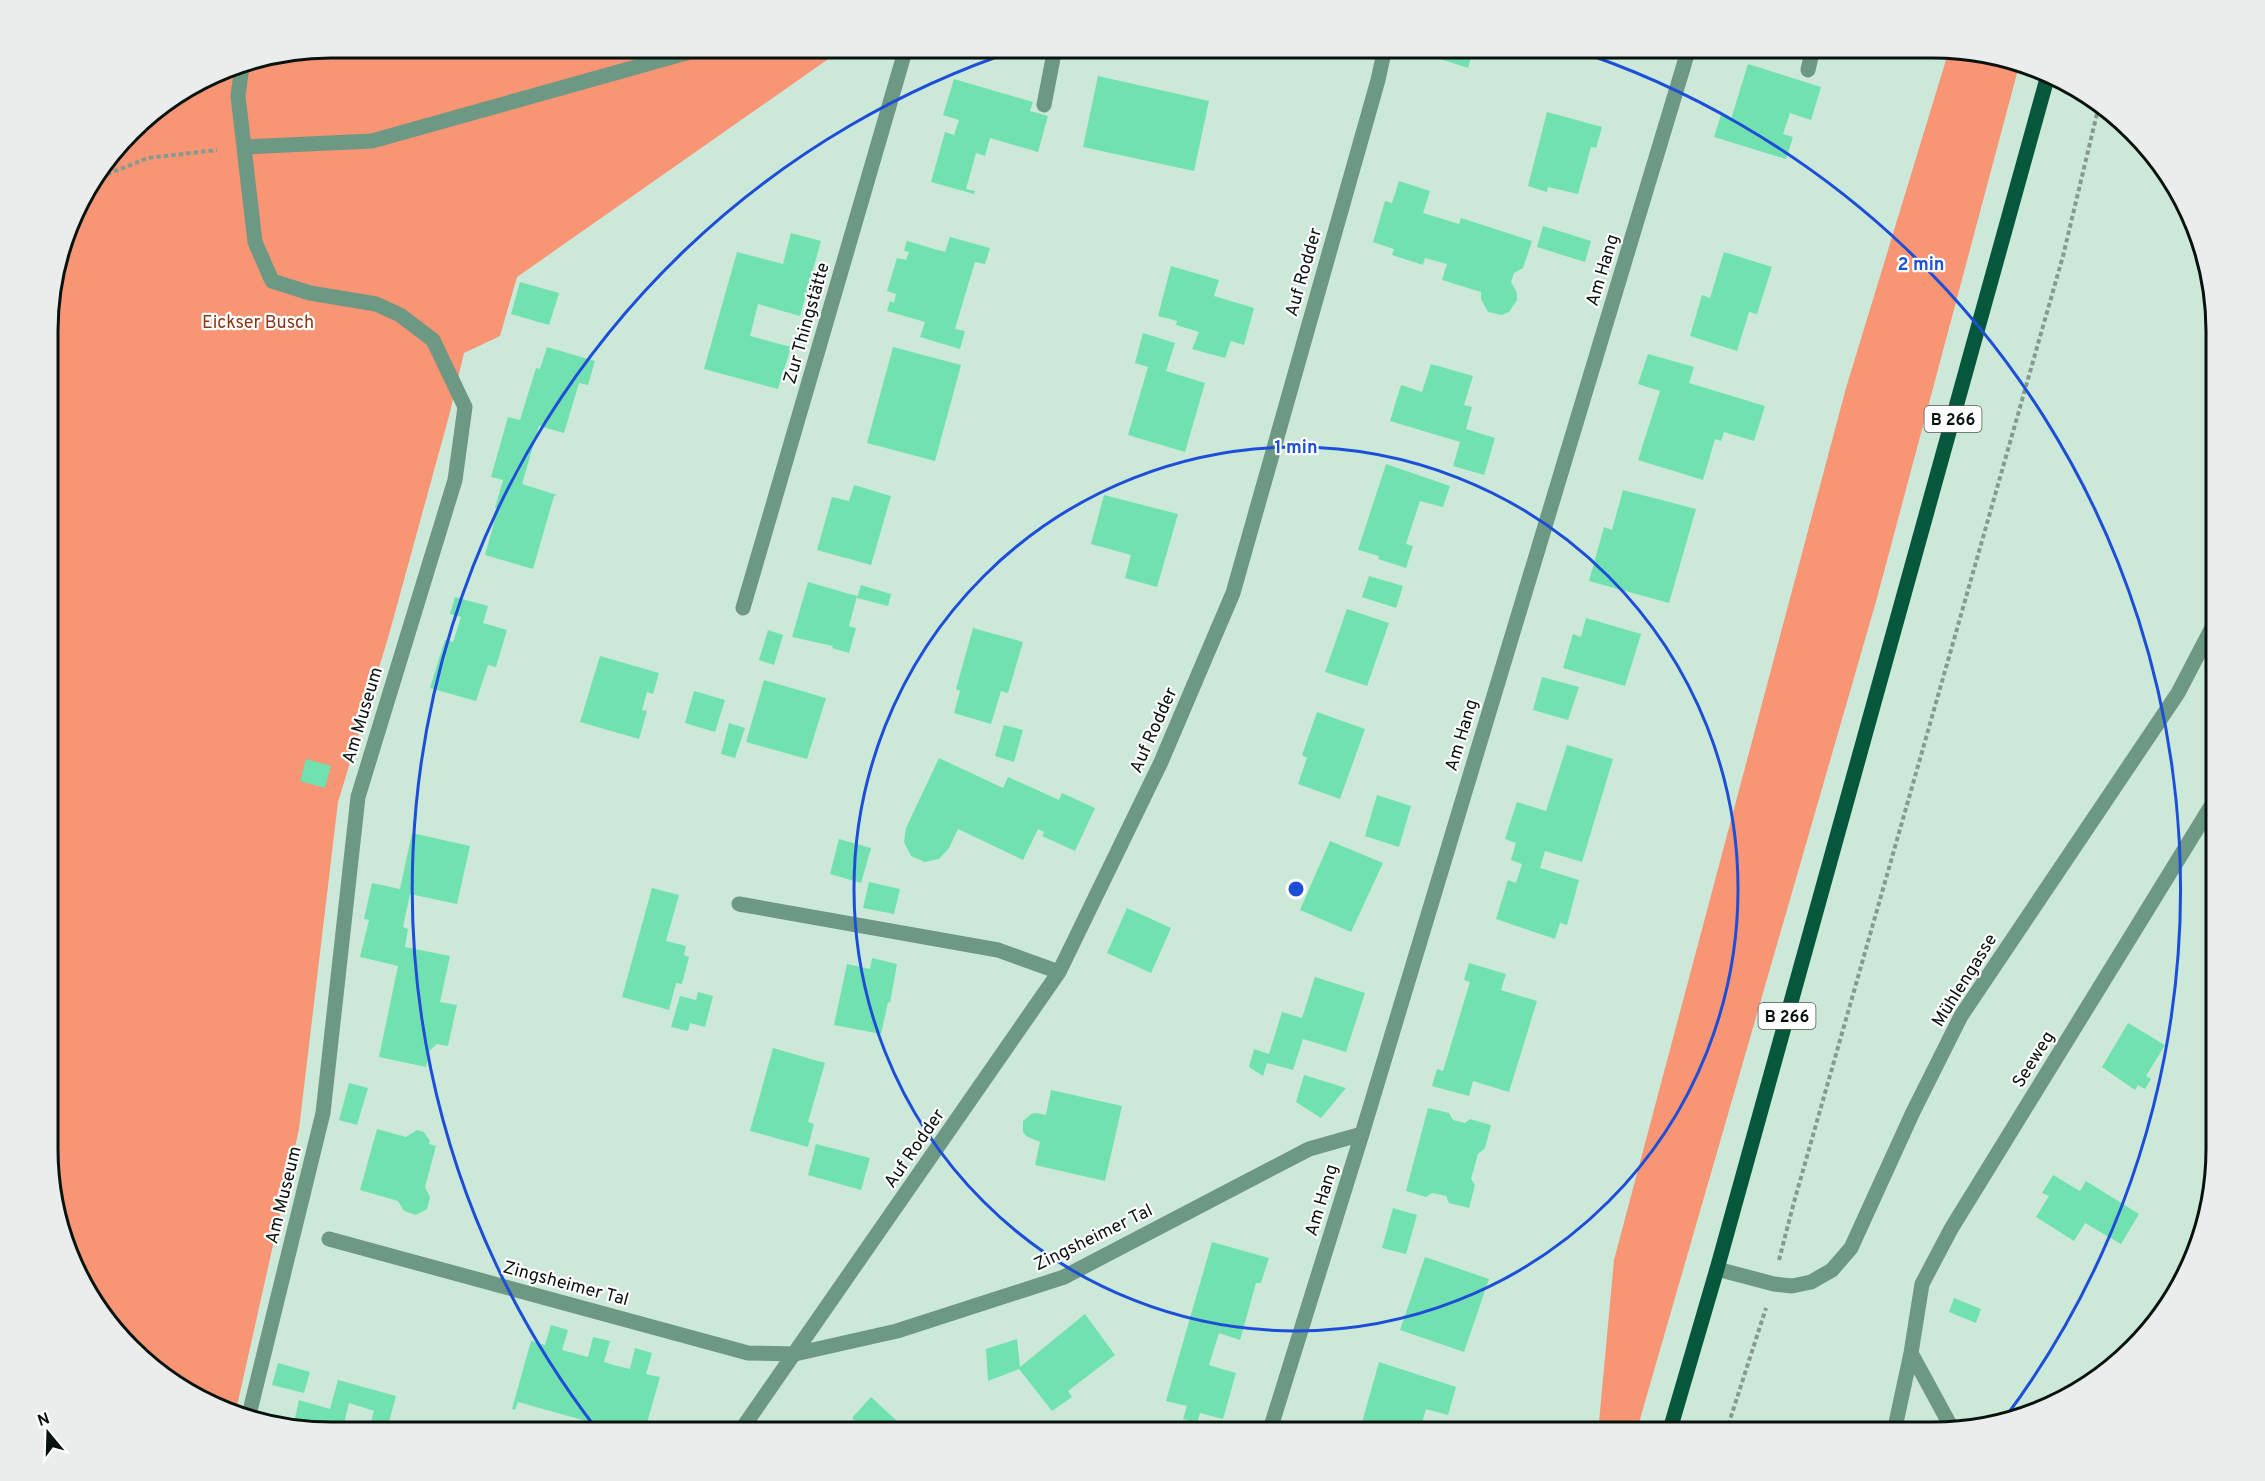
<svg xmlns="http://www.w3.org/2000/svg" width="2265" height="1481" font-family="Overpass,sans-serif">
<style>
.forest{fill:#f79574}
.building{fill:#71e2af}
.lines{fill:none;stroke-linecap:round;stroke-linejoin:round}
.path{stroke:#869b90;stroke-width:4;stroke-dasharray:4.5 3;stroke-linecap:butt}
.service{stroke:#6d9883;stroke-width:15}
.minor{stroke:#6d9883;stroke-width:15}
.primary{stroke:#06583c;stroke-width:15}
.ring{fill:none;stroke:#1d4ed8;stroke-width:3}
.labels{text-anchor:middle;stroke-width:4.5;stroke-linejoin:round;paint-order:stroke}
.shield{fill:#fff;stroke:#535a56;stroke-width:1.5}
.shield-label{font-size:16px;font-weight:bold;fill:#09130e}
.street-label{font-size:18px;fill:#09130e;stroke:#fff}
.park-label{font-size:18px;fill:#8b3514;stroke:#fff}
.rim{fill:none;stroke:#09130e;stroke-width:3}
.centre{fill:#1d4ed8;stroke:#fff;stroke-width:3}
.ring-label{font-size:18px;text-anchor:middle;font-weight:bold;fill:#1d4ed8;stroke:#fff;stroke-width:4.5;stroke-linejoin:round;paint-order:stroke}
</style>
<rect width="100%" height="100%" fill="#cce8d9"/>
<path class="forest" d="M331,48H844L517,277L500,336L464,353L449,416L388,638L338,802L299,1129L235,1415L174,1385L86,1292L50,1186V295L77,206L144,119L223,69Z
M1949,50L2020,62L1877,598L1636,1433H1598L1614,1260L1846,388Z"/>
<path class="building" d="M1430,48H1474L1468,68L1428,55Z
M1748,64L1821,87L1811,120L1790,113L1783,134L1793,137L1786,159L1714,137L1721,115L1731,119Z
M1098,76L1209,101L1194,171L1083,147Z
M954,79L1033,102L1030,111L1048,116L1038,152L990,138L985,156L976,153L966,189L975,191L974,194L931,182L945,132L954,135L959,120L943,115Z
M1547,112L1602,127L1596,148L1591,147L1578,194L1548,187L1547,192L1528,186Z
M1399,181L1430,191L1423,213L1459,224L1461,218L1532,241L1523,268L1514,273L1511,282L1517,293V300L1509,312L1502,315L1488,312L1481,299V292L1442,280L1447,264L1425,258L1423,265L1392,255L1394,249L1373,242L1385,201L1392,203Z
M1543,226L1591,241L1585,262L1537,247Z
M791,233L821,241L800,316L758,304L750,336L791,347L778,389L704,369L737,252L783,264Z
M950,237L990,248L985,264L975,262L965,295L955,329L965,331L960,349L920,337L925,322L887,311L890,301L894,303L896,294L887,291L897,258L906,260L909,252L904,251L907,241L945,252Z
M1724,252L1772,267L1757,314L1749,312L1737,351L1690,336L1702,295L1710,298Z
M1171,266L1219,280L1214,296L1254,308L1244,345L1231,341L1225,358L1192,349L1199,332L1176,325L1177,321L1158,316Z
M520,282L559,293L549,325L511,314Z
M1143,333L1175,343L1166,371L1205,383L1185,452L1128,435L1148,367L1135,363Z
M547,347L595,361L588,385L579,383L564,433L539,426L522,484L557,495L554,496L533,569L485,555L498,509L495,508L503,480L491,477L508,417L520,420L536,368L540,369Z
M893,347L961,365L935,461L867,443Z
M1648,354L1694,367L1689,383L1765,406L1754,441L1724,432L1721,441L1715,439L1703,480L1638,460L1660,391L1638,384Z
M1431,364L1473,376L1464,405L1472,407L1466,429L1495,438L1484,475L1453,466L1460,442L1390,421L1401,385L1422,392Z
M1386,464L1450,486L1443,507L1420,501L1406,544L1413,546L1406,568L1378,559L1379,556L1358,550Z
M854,485L891,496L871,565L817,550L832,497L849,501Z
M1623,490L1696,509L1669,603L1589,581L1604,527L1612,530Z
M1104,495L1178,514L1157,587L1125,578L1131,555L1091,544Z
M1369,576L1403,586L1396,608L1362,597Z
M808,582L857,596L849,626L856,628L849,653L832,648L833,646L792,637Z
M861,585L891,594L888,606L857,598Z
M455,597L488,606L483,623L507,630L496,667L488,665L476,701L430,688L445,640L453,642L461,617L450,614Z
M1347,609L1389,623L1367,686L1325,672Z
M1586,618L1641,634L1625,686L1563,668L1573,634L1581,637Z
M973,628L1023,642L1008,693L1001,691L991,724L954,713L960,691L956,689Z
M768,630L783,635L774,665L759,660Z
M600,656L659,673L653,694L647,692L642,710L647,711L639,739L580,722Z
M1542,677L1579,687L1568,720L1533,710Z
M764,680L826,698L807,759L746,742Z
M694,691L725,700L715,732L685,723Z
M1317,712L1365,729L1340,799L1298,784L1307,758L1302,755Z
M729,723L745,728L735,758L721,754Z
M1004,725L1023,730L1014,762L995,756Z
M1567,745L1613,759L1582,862L1545,851L1540,868L1579,880L1567,925L1560,923L1555,939L1496,919L1508,880L1516,883L1522,864L1511,860L1516,843L1505,839L1517,802L1546,811Z
M939,758L1003,788L1008,777L1059,800L1062,793L1095,808L1075,851L1042,836L1044,832L1038,829L1023,860L958,829L949,848L939,859L925,862L911,856L904,842L906,828Z
M306,759L331,766L325,788L300,781Z
M1377,795L1411,806L1399,847L1365,836Z
M412,833L470,846L457,904L410,894L403,927L408,929L405,947L450,956L440,1002L457,1005L448,1046L437,1044L430,1050L426,1067L379,1057L398,966L360,957L369,920L364,919L372,883L400,889Z
M839,839L871,848L861,883L830,874Z
M1330,841L1383,863L1351,932L1300,910Z
M869,882L900,889L894,914L863,908Z
M652,888L679,895L666,941L686,946L684,955L689,957L682,984L676,983L669,1010L622,997Z
M1127,908L1171,928L1151,973L1107,953Z
M872,958L897,964L890,1003L888,1002L881,1034L834,1025L847,964L870,969Z
M1469,963L1506,974L1501,990L1537,1001L1509,1092L1473,1081L1469,1096L1432,1086L1437,1069L1443,1071L1470,982L1464,980Z
M1315,977L1365,993L1346,1052L1303,1039L1293,1070L1267,1063L1263,1076L1249,1067L1254,1049L1269,1054L1282,1012L1302,1018Z
M698,992L713,996L705,1027L690,1023L688,1031L671,1027L680,996L696,1000Z
M2128,1023L2165,1045L2146,1076L2151,1079L2145,1089L2138,1085L2135,1090L2102,1067Z
M773,1048L825,1063L808,1122L814,1124L808,1147L750,1131Z
M1304,1075L1346,1088L1321,1118L1296,1102Z
M349,1083L368,1088L357,1125L339,1120Z
M1051,1090L1122,1106L1105,1181L1035,1165L1040,1142L1026,1136L1023,1132V1121L1031,1114L1036,1113L1046,1115Z
M1428,1108L1449,1113L1453,1120L1465,1123L1470,1119L1491,1125L1485,1148L1478,1154L1471,1179L1475,1185L1469,1208L1449,1203L1446,1196L1432,1193L1426,1197L1406,1191Z
M377,1129L406,1137L417,1130L424,1132L430,1141L429,1144L436,1146L425,1187L430,1197L427,1209L416,1215L404,1211L398,1201L360,1190Z
M816,1144L870,1158L861,1190L808,1175Z
M2053,1175L2080,1191L2086,1181L2139,1214L2121,1244L2085,1223L2074,1241L2036,1217L2049,1196L2042,1193Z
M1393,1208L1417,1215L1406,1254L1382,1248Z
M1212,1242L1269,1258L1261,1283H1256L1240,1340L1219,1333L1209,1365L1236,1373L1223,1419L1200,1413L1197,1423L1183,1419L1187,1406L1166,1401Z
M1425,1257L1489,1279L1464,1352L1400,1330Z
M1954,1298L1981,1309L1976,1323L1949,1312Z
M1085,1314L1115,1355L1068,1391L1072,1397L1052,1411L1019,1369L988,1381L986,1349L1017,1339L1020,1367Z
M551,1325L568,1330L562,1350L588,1357L593,1337L610,1341L604,1362L617,1366L630,1369L635,1348L652,1353L646,1374L660,1377L647,1423L666,1429L665,1433H629L518,1402L515,1410L512,1409L531,1341L545,1345Z
M1379,1362L1456,1387L1448,1415L1426,1409L1419,1433H1359Z
M278,1363L310,1372L304,1393L272,1385Z
M338,1380L396,1396L386,1433L368,1432L374,1411L349,1403L343,1427L334,1425L332,1433L293,1427L299,1400L330,1409Z
M871,1397L910,1433H846L856,1422L852,1418Z
M1304,1422L1338,1432V1433H1301Z"/>
<g class="lines">
<path class="path" d="M100,177L148,158L217,150
M1779,1260L1794,1202L2063,256L2099,105
M1726,1432L1766,1308"/>
<path class="service" d="M1808,70L1813,48
M1044,105L1055,48"/>
<path class="minor" d="M242,66L238,96L255,242L272,281L310,293L376,304L400,315L433,340L465,407L455,480L358,797L323,1113L248,1419
M245,147L372,141L704,48
M743,608L906,48
M739,904L998,950L1059,972
M329,1239L748,1353L795,1354L897,1331L1064,1277L1309,1149L1362,1134
M1717,1269L1774,1284L1792,1286L1811,1282L1832,1270L1851,1248L1913,1112L1961,1016L2178,693L2216,620
M1911,1353L1954,1432
M1894,1432L1911,1353L1922,1284L1951,1229L2216,798
M739,1433L1059,972L1161,762L1233,593L1378,80L1385,48
M1269,1433L1362,1134L1689,48"/>
<path class="primary" d="M1669,1433L1717,1269L2048,75"/>
</g>
<g class="ring">
<circle cx="1296" cy="889" r="442"/>
<path d="M595 1427A884 884 0 0 1 1023 48M1569 48A884 884 0 0 1 2007 1415"/>
</g>
<g class="labels">
<g class="shield">
<rect x="1924.5" y="406" width="57" height="26" rx="4.5"/>
<rect x="1758.5" y="1003" width="57" height="26" rx="4.5"/>
</g>
<g class="shield-label">
<text x="1953" y="425">B 266</text>
<text x="1787" y="1022">B 266</text>
</g>
<g class="street-label">
<text transform="translate(1602 270) rotate(-73)" y="6">Am Hang</text>
<text transform="translate(1303 272) rotate(-74)" y="6">Auf Rodder</text>
<text transform="translate(806 323) rotate(-74)" y="6">Zur Thingstätte</text>
<text transform="translate(362 715) rotate(-73)" y="6">Am Museum</text>
<text transform="translate(1153 730) rotate(-66)" y="6">Auf Rodder</text>
<text transform="translate(1461 735) rotate(-73)" y="6">Am Hang</text>
<text transform="translate(1964 980) rotate(-58)" y="6">Mühlengasse</text>
<text transform="translate(2033 1059) rotate(-58)" y="6">Seeweg</text>
<text transform="translate(914 1148) rotate(-55)" y="6">Auf Rodder</text>
<text transform="translate(283 1195) rotate(-76)" y="6">Am Museum</text>
<text transform="translate(1321 1200) rotate(-73)" y="6">Am Hang</text>
<text transform="translate(1093 1237) rotate(-26)" y="6">Zingsheimer Tal</text>
<text transform="translate(566 1283) rotate(15)" y="6">Zingsheimer Tal</text>
</g>
<g class="park-label">
<text x="258" y="328">Eickser Busch</text>
</g>
</g>
<path d="M0 0H2265V1481H0ZM331 58H1933A273 273 0 0 1 2206 331V1149A273 273 0 0 1 1933 1422H331A273 273 0 0 1 58 1149V331A273 273 0 0 1 331 58Z" fill="#ebecec" fill-rule="evenodd"/>
<path class="rim" d="M331 58H1933A273 273 0 0 1 2206 331V1149A273 273 0 0 1 1933 1422H331A273 273 0 0 1 58 1149V331A273 273 0 0 1 331 58Z"/>
<circle cx="1296" cy="889" r="9" class="centre"/>
<g class="ring-label">
<text x="1921" y="270">2 min</text>
<text x="1296" y="453">1 min</text>
</g>
<g transform="translate(48 1433) rotate(341)" stroke="#ffffff" stroke-width="4.5" paint-order="stroke">
<path d="M0-4.5L10 22L0 15L-10 22Z" fill="#09130e"/>
<text y="-9" font-size="16" font-weight="bold" text-anchor="middle" fill="#09130e">N</text>
</g>
</svg>
